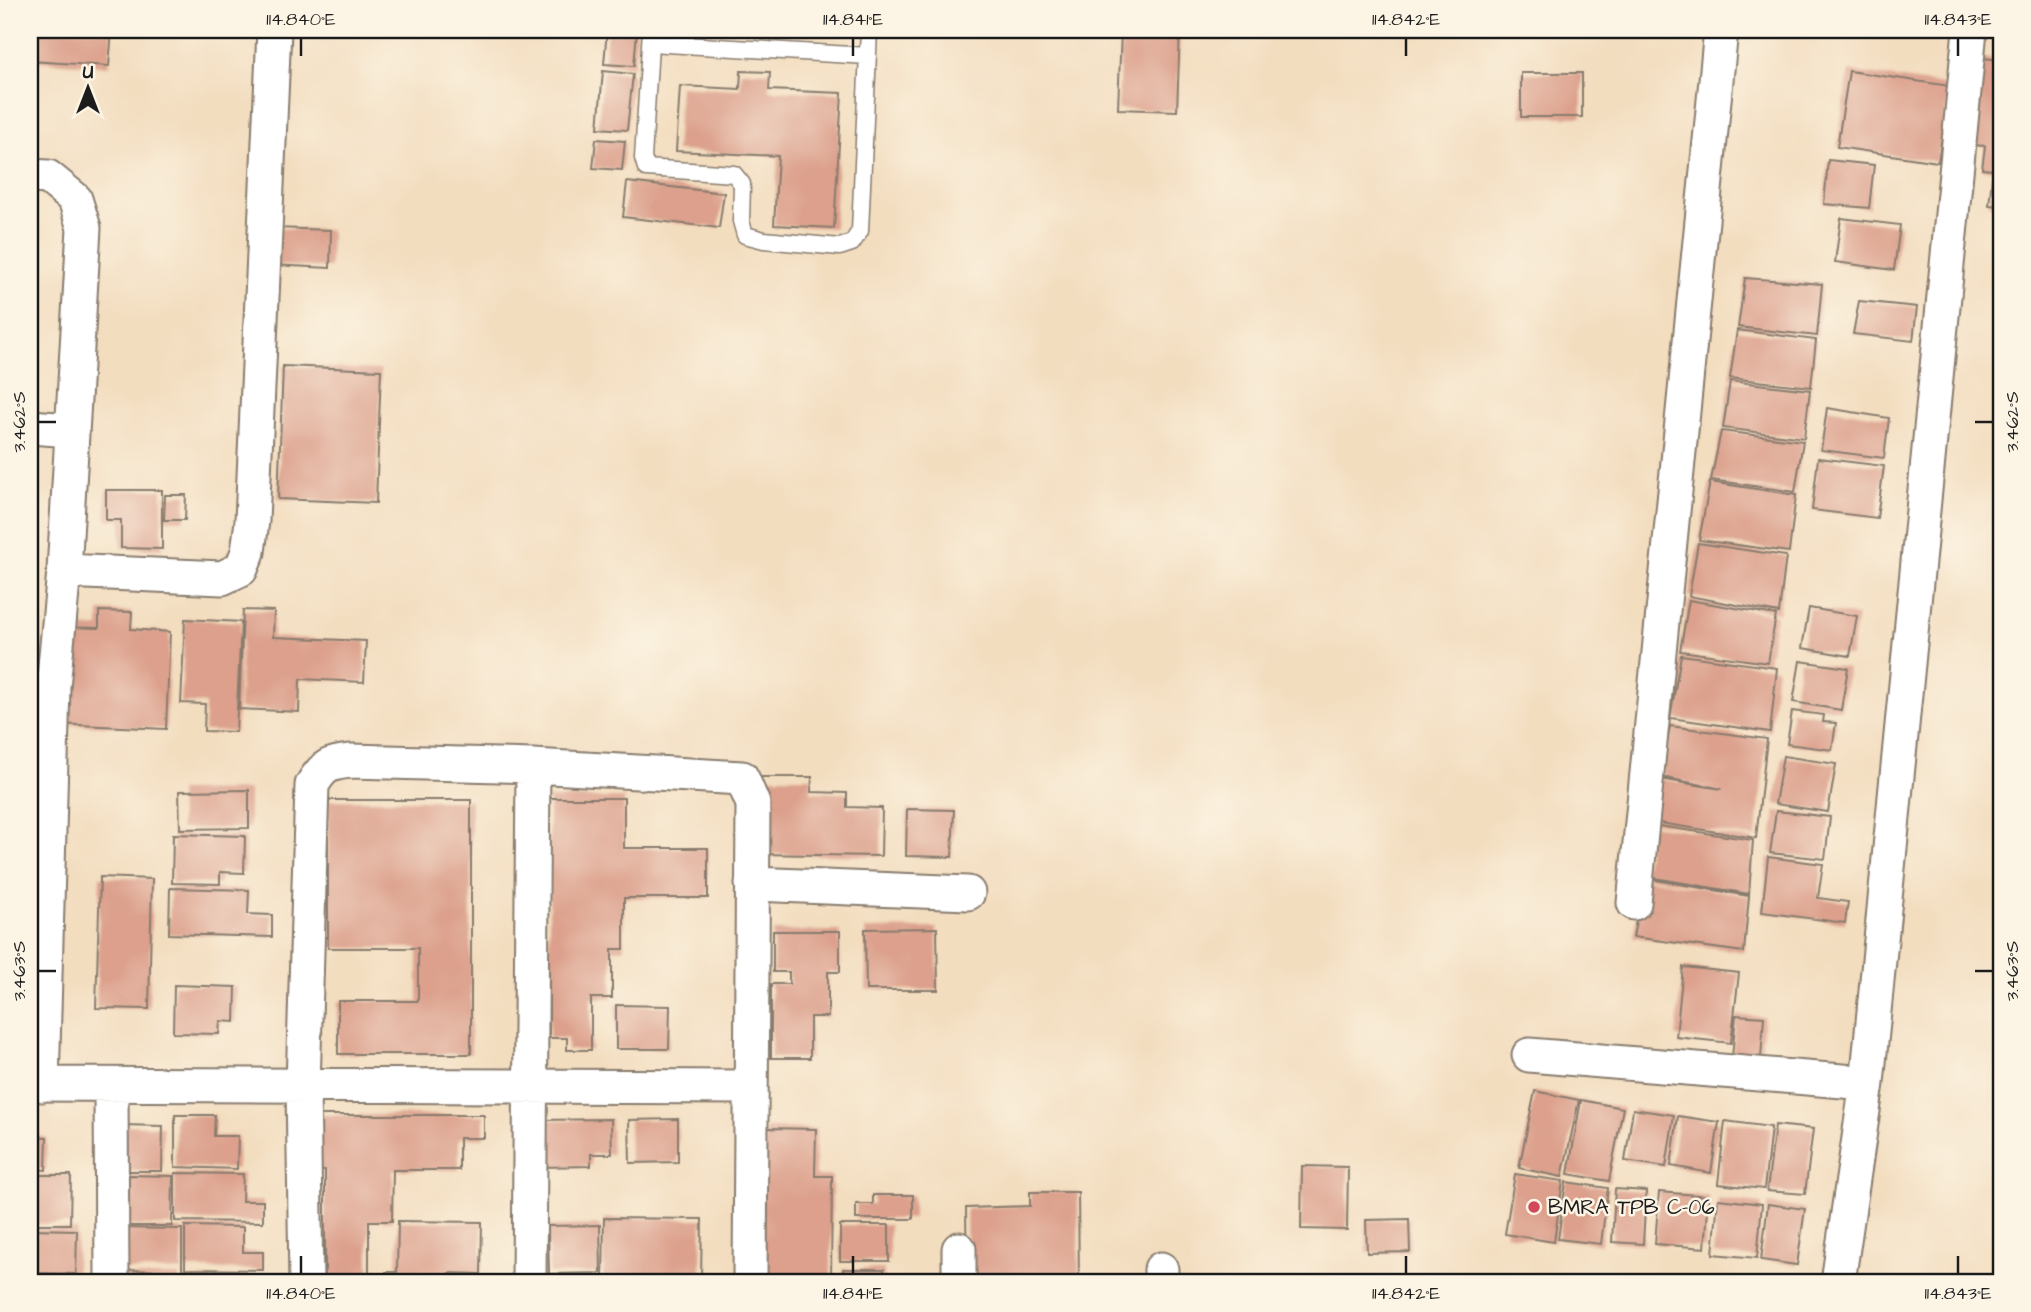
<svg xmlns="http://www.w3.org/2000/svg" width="2031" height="1312" font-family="'Architects Daughter',sans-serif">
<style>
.building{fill:#dca08c}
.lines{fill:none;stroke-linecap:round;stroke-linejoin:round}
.service-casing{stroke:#887c6e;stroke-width:19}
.minor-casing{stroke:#887c6e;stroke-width:37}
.service{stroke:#fff;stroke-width:16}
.minor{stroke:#fff;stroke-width:33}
.ticks{fill:none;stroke:#1c1c1c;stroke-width:2.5}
.poi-dot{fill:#d1495b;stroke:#fcf5e5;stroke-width:2.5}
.labels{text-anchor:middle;stroke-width:5;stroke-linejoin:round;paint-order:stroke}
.poi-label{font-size:21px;fill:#1c1c1c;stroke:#fcf5e5;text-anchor:start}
.neatline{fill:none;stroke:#1c1c1c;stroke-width:2.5}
.ticks-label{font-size:18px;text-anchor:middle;fill:#1c1c1c}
</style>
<rect width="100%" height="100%" fill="#fcf5e5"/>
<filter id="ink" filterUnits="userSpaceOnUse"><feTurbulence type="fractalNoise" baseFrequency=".0143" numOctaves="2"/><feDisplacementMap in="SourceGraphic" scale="14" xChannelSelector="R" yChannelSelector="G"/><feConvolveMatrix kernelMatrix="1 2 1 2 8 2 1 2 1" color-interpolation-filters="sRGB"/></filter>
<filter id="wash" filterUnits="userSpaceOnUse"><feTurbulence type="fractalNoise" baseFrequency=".00686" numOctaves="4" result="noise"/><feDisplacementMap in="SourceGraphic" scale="28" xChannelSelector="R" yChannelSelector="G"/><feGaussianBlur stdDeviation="1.57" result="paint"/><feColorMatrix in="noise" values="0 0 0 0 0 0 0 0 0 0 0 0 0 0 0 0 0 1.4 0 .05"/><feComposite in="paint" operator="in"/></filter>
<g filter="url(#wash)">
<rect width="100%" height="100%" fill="#f3ddbf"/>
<g id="blocks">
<path class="building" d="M30,30H112L109,66L30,61Z
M607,30H637L634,66L604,64Z
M1121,30H1180L1177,111L1118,109Z
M1982,58L2001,60V206L1989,205L1993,170L1982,169L1985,146L1973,145Z
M603,71L633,74L627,130L598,128Z
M741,71L770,72L769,90L842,93L834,228L774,225L778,156L676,151L680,86L740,89Z
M1849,71L1950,86L1938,162L1837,147Z
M1521,73H1582V117H1521Z
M596,139L625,141L622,170L593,168Z
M1828,160L1874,165L1869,208L1824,204Z
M627,182L724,193L719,228L623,217Z
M1841,218L1900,225L1894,270L1835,262Z
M274,228L331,230L330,268L272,265Z
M1745,278L1822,284L1817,336L1738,327Z
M1859,301L1917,307L1913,341L1853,334Z
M1737,330L1816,340L1811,387L1730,378Z
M283,366L381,370L376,503L278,499Z
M1730,381L1810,390L1804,438L1723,428Z
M1827,408L1889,418L1884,458L1821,450Z
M1721,431L1803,441L1795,492L1711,480Z
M1818,458L1884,466L1877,518L1812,510Z
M1710,482L1796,495L1789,552L1699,540Z
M106,490H162V549L121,548V520H106Z
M165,495H186L185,520H164Z
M1698,543L1786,556L1779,613L1689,596Z
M1689,600L1776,615L1768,663L1680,651Z
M1809,608L1857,616L1850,656L1802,648Z
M243,610L274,611L273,637L366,641L364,682L300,679L299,712L239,709Z
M99,611L132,612L131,629L170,632L166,729L57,724L61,627L99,628Z
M185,619L241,622L236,732L204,731L205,704L181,703Z
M1681,655L1777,668L1770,732L1670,718Z
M1800,661L1848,668L1841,710L1793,702Z
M1792,711L1824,715L1823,722L1836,723L1832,750L1787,744Z
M1670,726L1767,739L1756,838L1653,822L1660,779L1722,789L1661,777Z
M1783,756L1836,764L1828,812L1775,804Z
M757,777H812L811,792L847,793V807L882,808L881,856L755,854Z
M249,790V828L180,829L179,791Z
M549,798H624V848H708V898H624V949H612V998H591V1050H567V1038H549V974H532V949H549Z
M328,800H471V1054H338V1001H418V948H328Z
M907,809L954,810L952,857L906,856Z
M1776,811L1830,817L1825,859L1770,853Z
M1652,825L1753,840L1749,894L1643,876Z
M173,834L245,836L244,873L220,872V884L172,883Z
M1768,857L1823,864L1818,898L1848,902L1845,923L1762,912Z
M100,877L152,879L149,1009L96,1008Z
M1644,878L1749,896L1744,952L1633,937Z
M170,888L249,890L248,914L272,915V937L169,934Z
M937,928L938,990H866L865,929Z
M773,931H840V972H828V1017H810V1058H771V984H789V972H773Z
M1683,967L1739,973L1731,1043L1676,1037Z
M174,985L236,987L235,1022L220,1021L219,1034L173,1033Z
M616,1005L670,1006L669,1049H616Z
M1736,1015L1764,1017L1760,1071L1731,1068Z
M1535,1091L1579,1100L1562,1177L1519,1168Z
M1581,1100L1623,1108L1609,1181L1568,1174Z
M1633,1109L1674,1115L1666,1167L1625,1161Z
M175,1115H215L214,1136H238L237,1169L175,1167Z
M307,1115H484V1138H459V1170H393L392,1221H369V1282H325V1170H307Z
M1678,1116L1719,1122L1711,1173L1671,1166Z
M611,1119L612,1154H591V1166L539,1167V1120Z
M678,1119V1162L630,1163L629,1120Z
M1725,1121L1771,1127L1764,1189L1718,1184Z
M122,1125L163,1126L162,1171H121Z
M1775,1125L1813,1129L1805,1194L1767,1191Z
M766,1128L816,1129L815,1176H832L831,1282H752Z
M30,1136L47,1137L46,1170L30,1169Z
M1302,1166L1348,1167L1347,1230L1301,1229Z
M175,1173L243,1174L242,1201H263V1222L175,1221Z
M1515,1174L1563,1181L1554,1242L1505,1234Z
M30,1175H71L70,1224H30Z
M128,1175L173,1176L172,1226H114V1198H128Z
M1566,1182L1608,1188L1601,1244L1558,1239Z
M1615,1189L1646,1191L1643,1244L1612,1242Z
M1030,1192H1078L1079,1282H967L966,1208L1030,1206Z
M1659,1192L1709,1196L1705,1248L1655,1244Z
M873,1195H913V1219H856V1204H873Z
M1718,1199L1762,1204L1757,1258L1713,1254Z
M1768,1204L1805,1209L1797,1265L1761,1260Z
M604,1218L702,1219L701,1277H671V1282H603Z
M1409,1219L1410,1252L1367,1253L1366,1220Z
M398,1221L482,1222L481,1274L449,1273V1282H386V1272H397Z
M600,1225L601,1273L549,1274L548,1226Z
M840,1225H889V1261H840Z
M185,1226L243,1227V1252H263V1270L185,1269Z
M115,1228L182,1229V1271L114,1270Z
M30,1229L77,1230L76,1274L30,1273Z
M843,1269H884V1282H843Z
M127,1276H179V1282H127Z
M184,1278H240V1282H184Z"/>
</g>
</g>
<g filter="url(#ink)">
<use href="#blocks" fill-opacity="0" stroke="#887c6e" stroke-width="2"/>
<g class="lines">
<defs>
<path id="service" d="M651,30L643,158L646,168L734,174L742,184L741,221L745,235L764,240L840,247L852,243L860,231L869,30
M650,43L868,56"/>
<path id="minor" d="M30,176L48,177L75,199L84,228L64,571L53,687L42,1085
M30,427L71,430
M64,571L222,578L241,569L248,552L252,521L274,30
M752,884L968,893
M1634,903L1721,30
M1529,1055L1867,1083
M30,1084L751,1087
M111,1086L112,1282
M959,1249V1282
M306,1282L303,1086L312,785C323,766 329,763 351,761L533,766L742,778L753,804L750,1282
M529,1282L533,766
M1161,1282V1269
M1838,1282L1867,1083L1970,30"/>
</defs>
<use href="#service" class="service-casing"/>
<use href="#minor" class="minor-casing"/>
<use href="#service" class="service"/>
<use href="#minor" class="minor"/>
</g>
</g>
<path class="ticks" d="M301,38V56M853,38V56M1406,38V56M1958,38V56M38,422H56M1975,422H1993M38,971H56M1975,971H1993M301,1256V1274M853,1256V1274M1406,1256V1274M1958,1256V1274"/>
<circle class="poi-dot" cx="1534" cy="1207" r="7"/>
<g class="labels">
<g class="poi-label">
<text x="1548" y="1214">BMRA TPB C-06</text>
</g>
</g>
<rect width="2031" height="1312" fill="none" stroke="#fcf5e5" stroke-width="77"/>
<g transform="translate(88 88)" stroke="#fcf5e5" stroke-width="5" paint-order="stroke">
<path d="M0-5L12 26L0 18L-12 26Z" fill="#1c1c1c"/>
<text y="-10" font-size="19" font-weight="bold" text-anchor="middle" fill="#1c1c1c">U</text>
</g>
<rect x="38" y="38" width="1955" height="1236" class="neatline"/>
<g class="ticks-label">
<text x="301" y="25">114.840°E</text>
<text x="853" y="25">114.841°E</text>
<text x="1406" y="25">114.842°E</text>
<text x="1958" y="25">114.843°E</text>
<text transform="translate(19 422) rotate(-90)" y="6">3.462°S</text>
<text transform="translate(2012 422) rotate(-90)" y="6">3.462°S</text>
<text transform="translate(19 971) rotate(-90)" y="6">3.463°S</text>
<text transform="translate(2012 971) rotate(-90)" y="6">3.463°S</text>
<text x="301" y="1299">114.840°E</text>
<text x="853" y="1299">114.841°E</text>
<text x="1406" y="1299">114.842°E</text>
<text x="1958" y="1299">114.843°E</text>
</g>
</svg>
